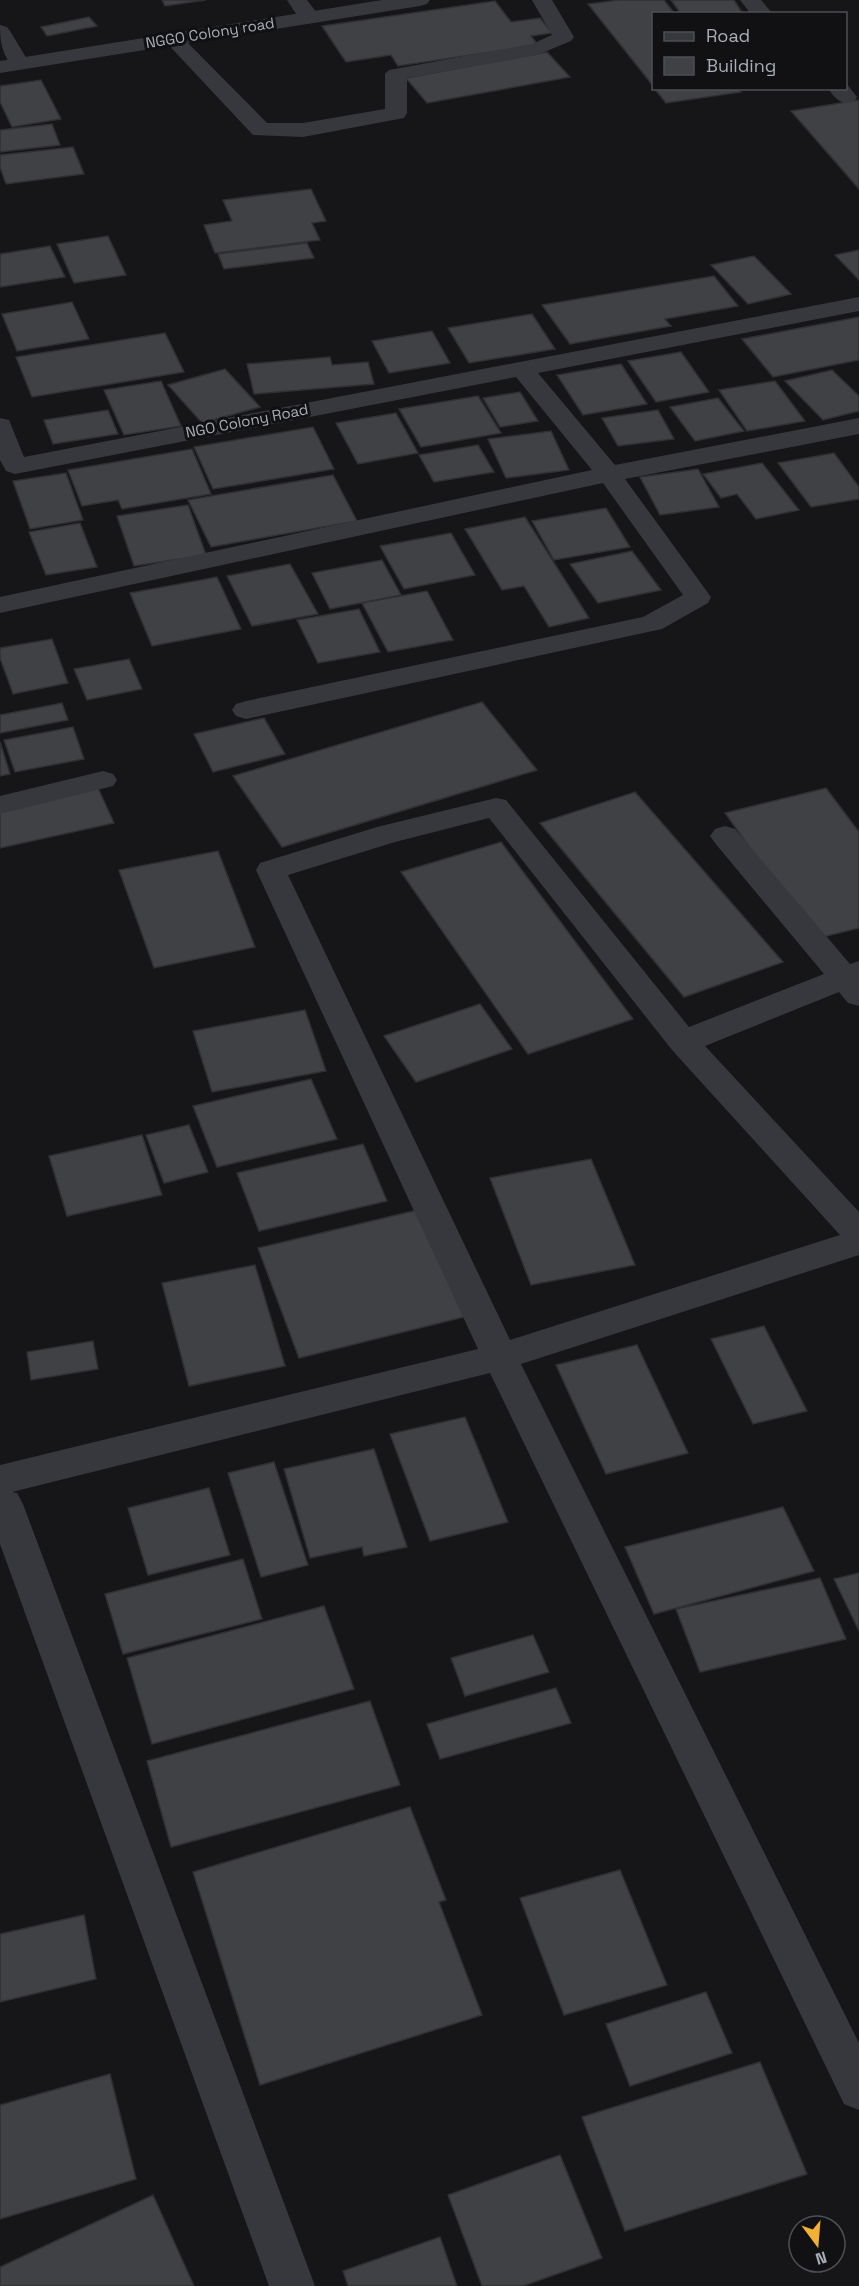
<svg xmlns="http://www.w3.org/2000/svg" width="859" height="2286" font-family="'Space Grotesk',sans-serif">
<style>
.building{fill:#404145;stroke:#303034;stroke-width:1.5}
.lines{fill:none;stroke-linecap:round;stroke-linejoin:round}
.minor{fill:#37383d;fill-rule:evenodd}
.tertiary{fill:#37383d;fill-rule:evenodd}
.labels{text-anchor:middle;stroke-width:6;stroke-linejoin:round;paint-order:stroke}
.far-street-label{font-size:15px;fill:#a8adb8;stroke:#111113}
</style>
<rect width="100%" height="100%" fill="#161618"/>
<path class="building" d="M162,0H206L165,6Z
M619,0H664L675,14H654V87L588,4Z
M671,0H734L743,14H681Z
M495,1L511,22L540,18L552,33L531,36L538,45L398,66L391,55L346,62L322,26Z
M89,17L97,26L47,36L41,27Z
M547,52L570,77L427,103L406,78Z
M41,80L61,119L12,127L0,102V86Z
M654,88H738L741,92L666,103Z
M859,100V189L791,111Z
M52,124L60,145L0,152V130Z
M73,147L84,174L6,184L0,167V155Z
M311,189L326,221L312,223L320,240L215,253L204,225L232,221L223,200Z
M108,236L126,275L74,283L57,244Z
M307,243L314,258L224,269L218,254Z
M50,246L65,277L0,287V254Z
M859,250V280L835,255Z
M754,256L791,294L748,304L711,265Z
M714,276L738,306L665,319L671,326L570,344L542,305Z
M72,302L89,339L17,351L2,314Z
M532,314L555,349L469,363L448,328Z
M859,317V360L773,377L742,339Z
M432,331L450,363L389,373L372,341Z
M165,333L184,372L32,397L16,357Z
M681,352L709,392L656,402L628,361Z
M330,357L332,365L368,362L374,384L254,394L247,364Z
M621,364L647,404L583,415L557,375Z
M225,369L260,407L202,423L168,385Z
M832,370L859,396V411L823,420L785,381Z
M161,381L181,426L124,435L104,390Z
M775,381L805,421L747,431L719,390Z
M520,392L538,421L500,427L483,398Z
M478,396L501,433L421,447L399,409Z
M718,398L744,431L695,441L670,407Z
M108,410L118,434L53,444L44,420Z
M658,410L674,439L618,446L602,418Z
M396,413L418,453L358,464L336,423Z
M313,427L334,469L213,489L194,447Z
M551,431L569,470L506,478L488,439Z
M478,445L494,472L434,482L419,455Z
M192,449L211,494L122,509L118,500L82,506L68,470Z
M834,453L859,487V499L811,507L778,463Z
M762,463L799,510L756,519L737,494L721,498L703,474Z
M698,469L719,507L660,515L640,477Z
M66,473L83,520L30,529L13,481Z
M333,475L357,521L211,547L188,500Z
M188,505L206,555L134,566L117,516Z
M606,508L630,547L554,560L532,521Z
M525,517L589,618L549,627L524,586L502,590L465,529Z
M80,523L97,567L46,575L29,532Z
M451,533L475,575L404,589L380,546Z
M632,551L661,590L598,603L570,564Z
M382,560L401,595L330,609L312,573Z
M290,564L318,614L252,626L227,576Z
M217,577L241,629L152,646L130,593Z
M427,591L453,640L388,652L362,603Z
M359,609L380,652L318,663L297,620Z
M52,639L68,683L13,694L0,658V648Z
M129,659L142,689L87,700L74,669Z
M482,702L537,770L282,847L233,776Z
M62,703L68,720L0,733V715Z
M264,718L285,754L213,772L194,734Z
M73,727L84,759L15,772L4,740Z
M0,742L10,774L0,776Z
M98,788L114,823L0,848V809Z
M826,788L859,832V928L815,939L725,813Z
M635,792L783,962L684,997L540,823Z
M501,842L633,1019L528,1054L401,872Z
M218,851L255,947L154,968L119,870Z
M480,1004L512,1049L416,1082L384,1036Z
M305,1010L326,1071L212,1092L193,1031Z
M311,1079L337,1139L217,1167L193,1106Z
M189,1125L208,1172L164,1183L146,1135Z
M142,1135L162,1195L67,1216L49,1156Z
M363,1144L387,1201L259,1231L237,1173Z
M591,1159L635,1265L531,1285L490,1178Z
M418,1210L464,1317L299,1358L258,1248Z
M255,1265L285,1366L189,1386L162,1283Z
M764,1326L807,1411L753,1424L711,1339Z
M93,1341L98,1369L31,1380L27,1352Z
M637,1345L688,1453L606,1474L556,1365Z
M465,1417L508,1522L430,1541L390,1434Z
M374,1449L407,1547L364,1556L362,1547L310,1558L284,1469Z
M274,1462L308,1565L261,1577L228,1473Z
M209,1488L230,1555L148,1575L128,1508Z
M783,1507L814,1571L654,1614L625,1547Z
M243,1559L262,1619L123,1654L105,1594Z
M859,1573V1631L834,1579Z
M820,1578L846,1639L700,1672L676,1609Z
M324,1606L354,1689L152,1744L127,1658Z
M533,1635L549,1672L465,1696L451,1658Z
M556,1688L571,1723L440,1759L427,1724Z
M370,1701L400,1785L171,1847L147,1761Z
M410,1807L446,1900L439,1902L482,2015L260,2085L193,1872Z
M620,1870L667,1985L564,2015L520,1898Z
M84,1915L96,1979L0,2002V1934Z
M706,1992L732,2053L630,2086L606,2024Z
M760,2062L807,2174L625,2231L582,2117Z
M110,2074L136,2179L0,2219V2105Z
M560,2155L602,2258L523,2286H482L448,2195Z
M153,2195L194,2286H0V2267Z
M440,2237L457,2286H348L343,2271Z"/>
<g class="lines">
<path class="minor" d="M287,0H307L320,17L317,21C301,25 295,12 287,0Z
M532,0H552L574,37L571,41L537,55L407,78V113L404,118L303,137L253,135L163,39L166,35H180L267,123H303L385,109V74L389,70L532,44L552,35Z
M740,0H761L773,14H751Z
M0,25L7,27L10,31L30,64L27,68H13C2,53 0,43 0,25Z
M846,83L857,97L854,102C841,105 835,99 828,88H846Z
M859,297V311L538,373L615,465L859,418V434L625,479L711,597L708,603L662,629L246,719L236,716L232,710L236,704L246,701L643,617L683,595L603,483L0,613V597L592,470L516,377L15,474L6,471L0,460V418L9,420L24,457Z
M103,771L113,774L117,780L113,786L0,814V796Z
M496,798L506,800L689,1027L824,974L715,843L710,836L715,829L725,826L735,829L850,964L859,961V1006L848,1003L839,992L705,1046L859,1212V1255L521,1364L859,2043V2110L844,2104L490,1373L12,1492L17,1493L23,1504L315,2286H269L0,1544V1465L478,1349L256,870L260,863L377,827ZM489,818L672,1050L840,1235L510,1340L288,875L395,842Z"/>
<path class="tertiary" d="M382,0H430L427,4L420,6L0,73V61Z"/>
</g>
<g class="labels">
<g class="far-street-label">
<text transform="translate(210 33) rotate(-9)" y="5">NGGO Colony road</text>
<text transform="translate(247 421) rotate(-11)" y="5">NGO Colony Road</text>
</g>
</g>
<rect x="652" y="12" width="195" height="78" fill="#111113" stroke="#4d4f55" stroke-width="1.5"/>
<rect x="664" y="32" width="30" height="9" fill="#37383d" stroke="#4d4f55" stroke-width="1.5"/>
<text x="706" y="42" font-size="18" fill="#a8adb8">Road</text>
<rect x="664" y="57" width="30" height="18" fill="#404145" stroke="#4d4f55" stroke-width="1.5"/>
<text x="706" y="72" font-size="18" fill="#a8adb8">Building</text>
<g transform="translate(817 2244) rotate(164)"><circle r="28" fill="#111113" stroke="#4d4f55" stroke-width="1.5"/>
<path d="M0-4.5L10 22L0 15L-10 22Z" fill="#f2b134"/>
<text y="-9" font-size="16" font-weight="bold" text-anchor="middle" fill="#a8adb8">N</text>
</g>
</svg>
